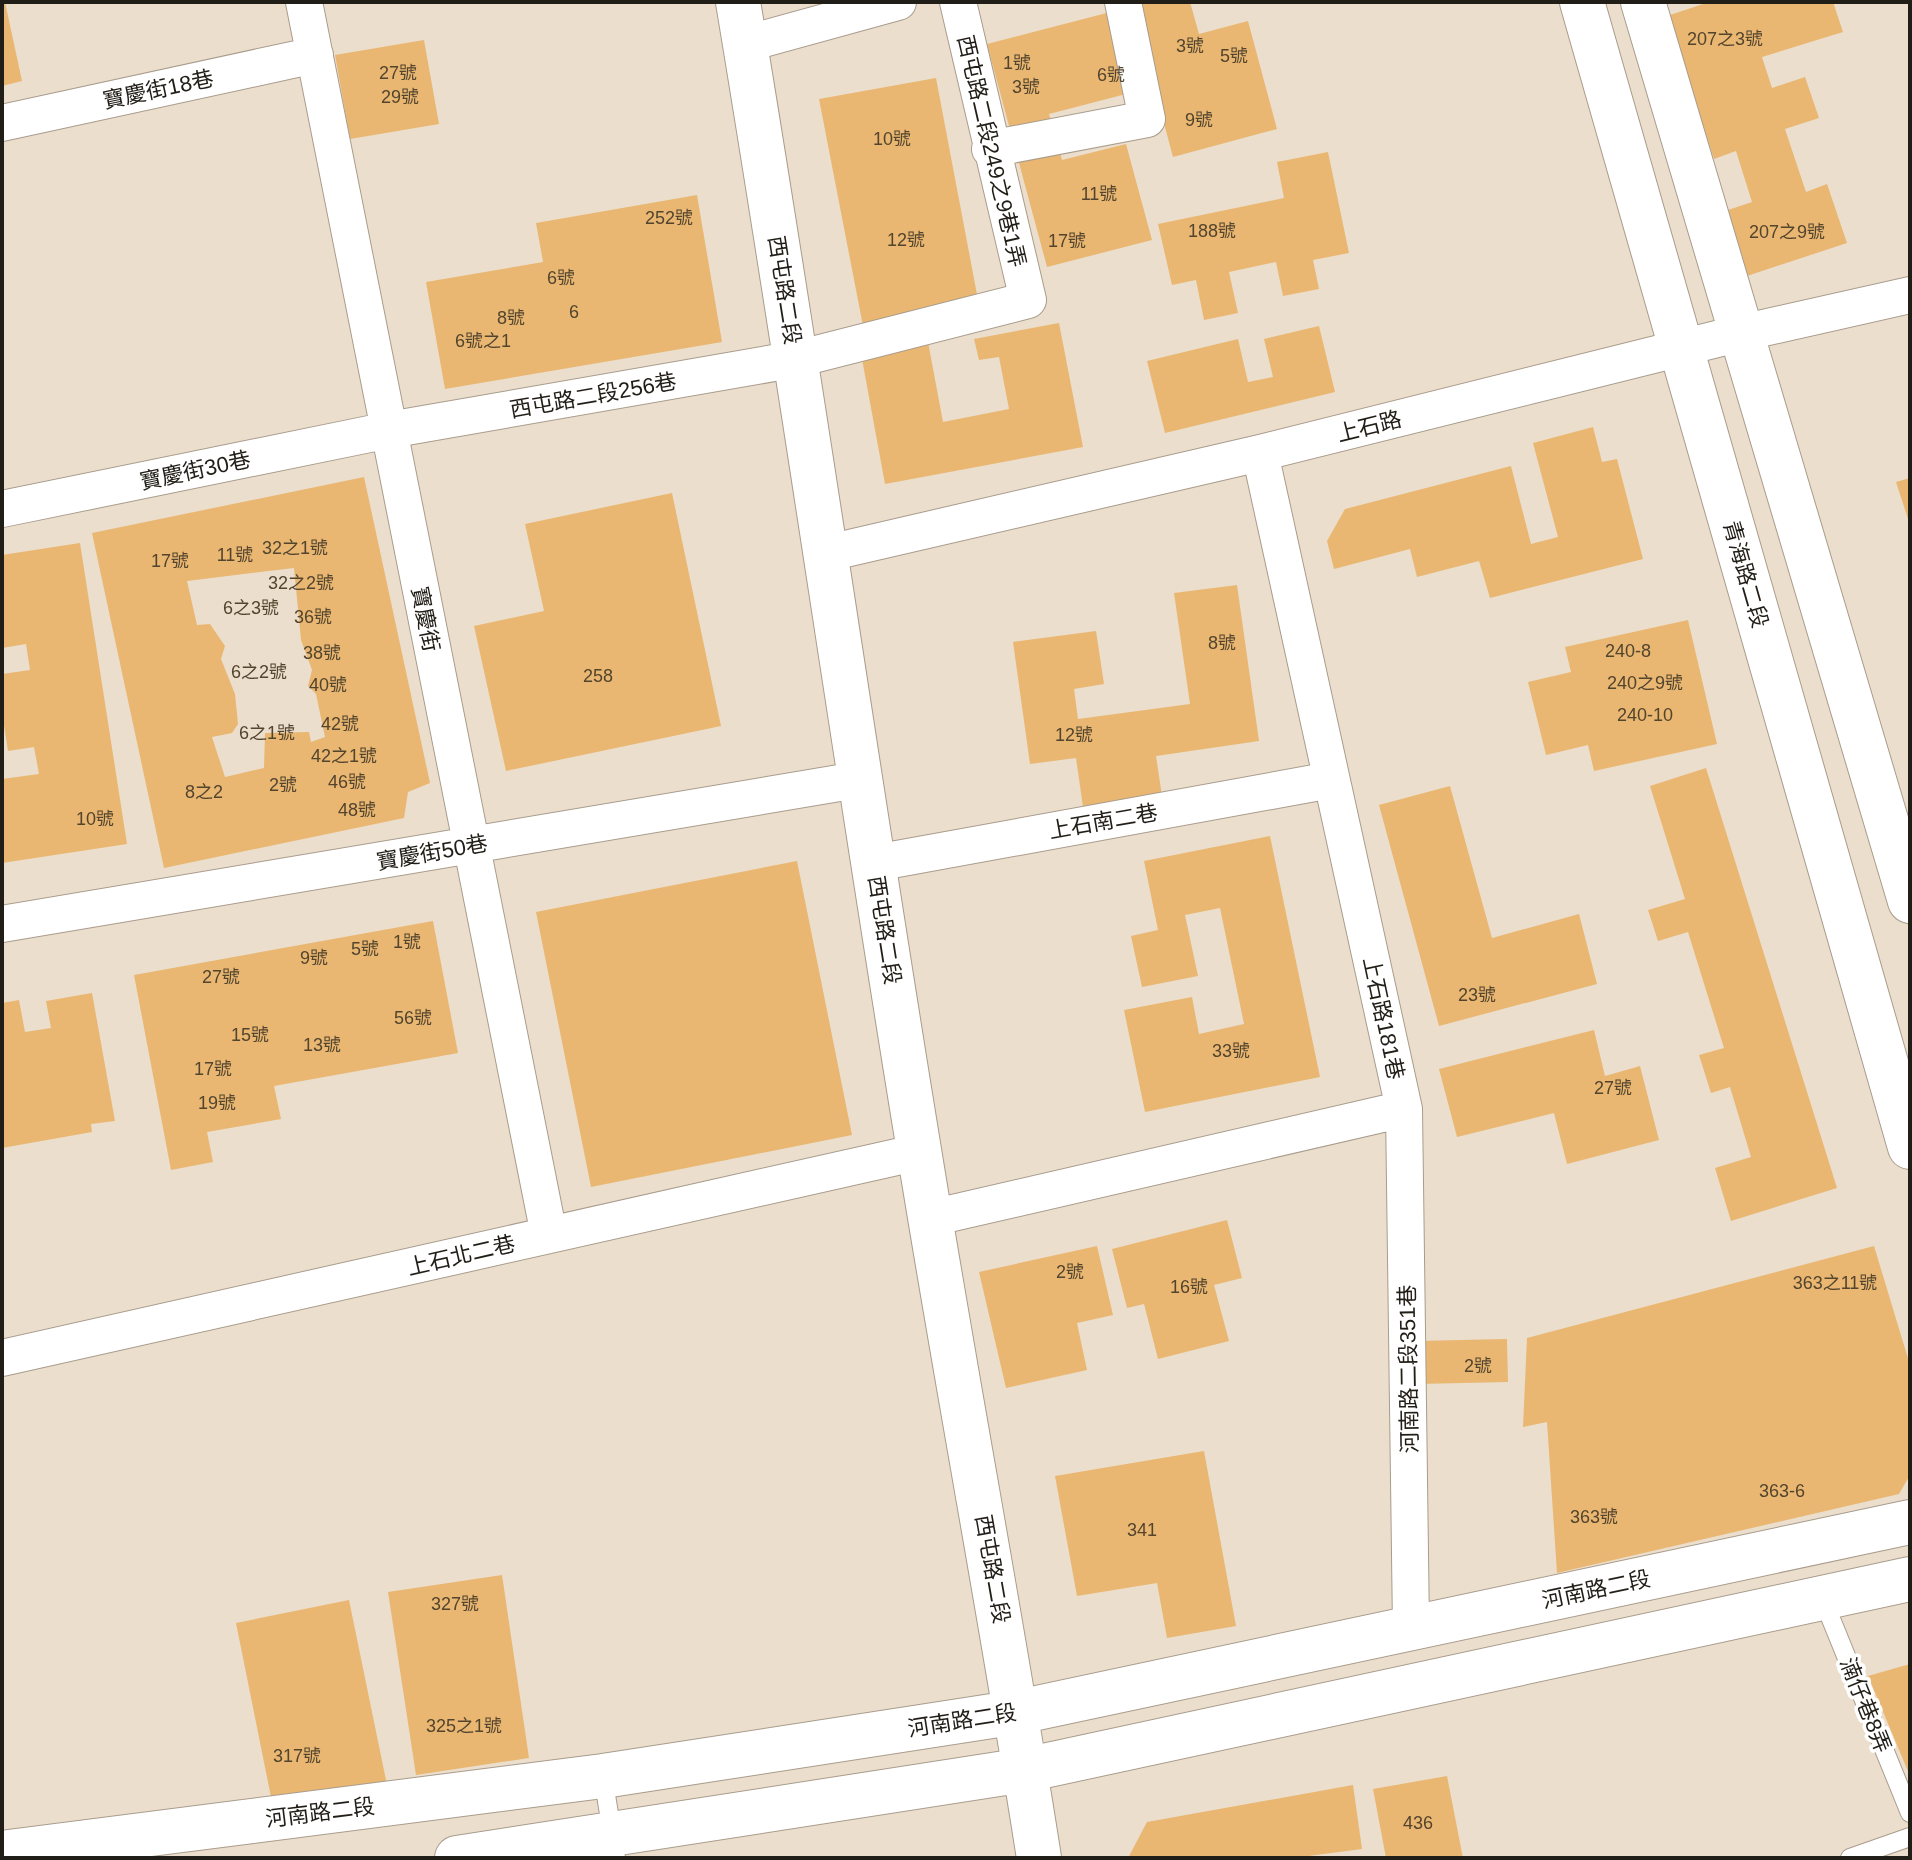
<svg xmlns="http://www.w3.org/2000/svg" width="1912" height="1860" font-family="Arial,'Noto Sans TC',sans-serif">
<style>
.building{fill:#e9b771;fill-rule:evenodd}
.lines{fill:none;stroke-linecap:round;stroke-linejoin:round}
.lane-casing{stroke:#a99c8c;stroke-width:20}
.street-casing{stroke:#a99c8c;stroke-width:38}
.secondary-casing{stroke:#a99c8c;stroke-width:46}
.lane{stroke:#fff;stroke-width:18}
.street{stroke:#fff;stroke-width:36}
.secondary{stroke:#fff;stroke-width:44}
.labels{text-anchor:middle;stroke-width:7;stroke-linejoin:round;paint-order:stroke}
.number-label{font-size:18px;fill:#53442e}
.street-label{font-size:22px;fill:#211d17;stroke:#fff}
</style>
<rect width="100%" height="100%" fill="#ebdecd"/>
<path class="building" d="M2,2H5L22,81L2,86Z
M1149,2H1190L1199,34L1248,21L1277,129L1173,157L1146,56L1126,94L1049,114L1062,160L1126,144L1152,240L1047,267L987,44Z
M1709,2H1833L1843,32L1762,57L1772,88L1805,77L1819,118L1785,129L1806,192L1827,184L1847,243L1741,278L1719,213L1752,202L1736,151L1714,159L1667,16Z
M424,40L439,124L350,139L335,55Z
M936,78L979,305L923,315L943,422L1009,409L999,357L979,360L974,339L1059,323L1083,447L885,484L862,359L863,326L819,99Z
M1328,152L1349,253L1313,260L1319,289L1283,296L1276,262L1229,272L1238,313L1204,320L1196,280L1172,285L1158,224L1284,198L1277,162Z
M697,195L722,342L445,389L426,282L543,262L536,223Z
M1319,326L1335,392L1165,433L1147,361L1238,339L1248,382L1273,377L1264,339Z
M1593,427L1602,462L1617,459L1643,559L1490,598L1479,561L1417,577L1410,549L1334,569L1327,541L1345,509L1511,466L1531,544L1558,537L1533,443Z
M364,477L430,783L408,792L404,818L164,868L92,533ZM294,568L301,640L312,670L308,686L316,694L325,737L311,742L309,732L265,733L264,768L225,777L212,737L232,733L238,724L235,694L221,659L225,646L210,624L197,625L187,581Z
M1910,478V522H1909L1896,482Z
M672,493L721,726L506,771L474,626L544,611L525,524Z
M80,543L127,844L2,863V779L39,774L34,747L8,751L2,712V674L30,670L26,644L2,648V555Z
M1237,585L1259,741L1156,756L1162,796L1083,807L1076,758L1030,764L1013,642L1096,631L1104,684L1074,689L1078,719L1190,704L1174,593Z
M1688,620L1717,744L1594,771L1588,745L1546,755L1528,682L1571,672L1565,647Z
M1706,768L1837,1188L1731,1221L1715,1168L1751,1157L1730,1087L1711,1093L1699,1055L1724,1048L1688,932L1658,941L1648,910L1685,899L1650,786Z
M1450,786L1492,938L1579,914L1597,984L1439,1026L1379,805Z
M1270,836L1320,1077L1145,1112L1124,1010L1192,997L1199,1034L1244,1024L1220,908L1185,915L1198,976L1142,987L1131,936L1158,930L1144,861Z
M797,861L852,1135L591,1187L536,912Z
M433,921L458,1053L274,1086L281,1119L207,1132L213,1162L171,1170L134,975Z
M92,993L115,1121L91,1124L92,1132L2,1148V1003L19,1000L25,1032L51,1028L46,1001Z
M1594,1030L1605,1076L1640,1066L1659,1140L1567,1164L1554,1113L1457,1137L1439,1069Z
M1227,1220L1242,1278L1214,1285L1229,1341L1158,1359L1144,1304L1127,1308L1112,1249Z
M1097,1246L1113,1315L1077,1323L1087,1370L1006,1388L979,1272Z
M1874,1246L1910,1365V1475L1899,1494L1557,1573L1547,1422L1523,1427L1527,1338Z
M1507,1339L1508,1382L1418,1384L1417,1341Z
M1204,1451L1236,1626L1167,1638L1157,1583L1077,1596L1055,1476Z
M502,1575L529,1758L416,1775L388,1592Z
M349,1600L387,1785L273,1807L236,1623Z
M1910,1664V1776L1868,1676Z
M1447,1776L1463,1858H1386L1373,1789Z
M1353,1785L1362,1849L1293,1858H1128L1147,1822Z"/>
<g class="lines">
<defs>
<path id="lane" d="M1822,1597L1910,1813
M603,1776L616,1858
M1850,1858L1910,1837"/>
<path id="street" d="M304,2L549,1235
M745,44L898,2
M2,123L315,55
M990,149L1147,119L1123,2
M1260,453L1404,1109L1411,1628
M2,509L389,430L797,359L1028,300L958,2
M828,553L1260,453L1741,333L1910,295
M875,863L1331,780
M2,924L863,779
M931,1218L1404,1109
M2,1358L919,1152"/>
<path id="secondary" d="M738,2C802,384 856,768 919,1150C957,1386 1002,1621 1039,1858
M1582,2L1910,1147
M1643,2L1910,901
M2,1853L603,1776L1018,1712L1910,1522
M457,1858L1025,1770L1910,1579"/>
</defs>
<use href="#lane" class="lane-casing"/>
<use href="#street" class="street-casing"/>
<use href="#secondary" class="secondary-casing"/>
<use href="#lane" class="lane"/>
<use href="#street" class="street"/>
<use href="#secondary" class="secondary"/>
</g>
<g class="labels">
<g class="number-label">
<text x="1725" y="45">207之3號</text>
<text x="1190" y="52">3號</text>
<text x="1234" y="62">5號</text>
<text x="1017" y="69">1號</text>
<text x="398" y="79">27號</text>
<text x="1111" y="81">6號</text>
<text x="1026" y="93">3號</text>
<text x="400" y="103">29號</text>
<text x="1199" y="126">9號</text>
<text x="892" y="145">10號</text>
<text x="1099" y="200">11號</text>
<text x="669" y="224">252號</text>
<text x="1212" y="237">188號</text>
<text x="1787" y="238">207之9號</text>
<text x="906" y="246">12號</text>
<text x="1067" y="247">17號</text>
<text x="561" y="284">6號</text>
<text x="574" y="318">6</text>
<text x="511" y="324">8號</text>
<text x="483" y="347">6號之1</text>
<text x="295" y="554">32之1號</text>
<text x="235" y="561">11號</text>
<text x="170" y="567">17號</text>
<text x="301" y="589">32之2號</text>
<text x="251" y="614">6之3號</text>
<text x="313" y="623">36號</text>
<text x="1222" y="649">8號</text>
<text x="1628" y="657">240-8</text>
<text x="322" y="659">38號</text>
<text x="259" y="678">6之2號</text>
<text x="598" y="682">258</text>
<text x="1645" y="689">240之9號</text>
<text x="328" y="691">40號</text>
<text x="1645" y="721">240-10</text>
<text x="340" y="730">42號</text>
<text x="267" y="739">6之1號</text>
<text x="1074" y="741">12號</text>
<text x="344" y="762">42之1號</text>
<text x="347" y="788">46號</text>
<text x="283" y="791">2號</text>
<text x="204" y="798">8之2</text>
<text x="357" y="816">48號</text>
<text x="95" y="825">10號</text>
<text x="407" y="948">1號</text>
<text x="365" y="955">5號</text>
<text x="314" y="964">9號</text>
<text x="221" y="983">27號</text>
<text x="1477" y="1001">23號</text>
<text x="413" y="1024">56號</text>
<text x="250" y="1041">15號</text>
<text x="322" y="1051">13號</text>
<text x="1231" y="1057">33號</text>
<text x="213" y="1075">17號</text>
<text x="1613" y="1094">27號</text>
<text x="217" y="1109">19號</text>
<text x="1070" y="1278">2號</text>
<text x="1835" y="1289">363之11號</text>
<text x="1189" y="1293">16號</text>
<text x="1478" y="1372">2號</text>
<text x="1782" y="1497">363-6</text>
<text x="1594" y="1523">363號</text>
<text x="1142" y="1536">341</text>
<text x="455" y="1610">327號</text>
<text x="464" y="1732">325之1號</text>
<text x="297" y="1762">317號</text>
<text x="1418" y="1829">436</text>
</g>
<g class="street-label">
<text transform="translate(158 89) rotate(-12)" y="8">寶慶街18巷</text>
<text transform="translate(992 151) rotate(77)" y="8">西屯路二段249之9巷1弄</text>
<text transform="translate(785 290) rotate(81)" y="8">西屯路二段</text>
<text transform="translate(593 395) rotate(-10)" y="8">西屯路二段256巷</text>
<text transform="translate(1369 426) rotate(-14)" y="8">上石路</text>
<text transform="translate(195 470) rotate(-12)" y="8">寶慶街30巷</text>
<text transform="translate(1746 574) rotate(74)" y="8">青海路二段</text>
<text transform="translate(426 619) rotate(79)" y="8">寶慶街</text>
<text transform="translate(1103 821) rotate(-10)" y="8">上石南二巷</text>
<text transform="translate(432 852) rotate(-10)" y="8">寶慶街50巷</text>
<text transform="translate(885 930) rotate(81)" y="8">西屯路二段</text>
<text transform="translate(1384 1018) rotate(78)" y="8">上石路181巷</text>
<text transform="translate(461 1255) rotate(-13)" y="8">上石北二巷</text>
<text transform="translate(1408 1369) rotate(-91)" y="8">河南路二段351巷</text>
<text transform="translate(993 1569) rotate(80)" y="8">西屯路二段</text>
<text transform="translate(1596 1589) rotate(-12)" y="8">河南路二段</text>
<text transform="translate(1866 1705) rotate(68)" y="8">湳仔巷8弄</text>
<text transform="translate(962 1720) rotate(-9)" y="8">河南路二段</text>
<text transform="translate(320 1812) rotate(-7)" y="8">河南路二段</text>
</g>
</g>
<rect width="1912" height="1860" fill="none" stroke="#211d17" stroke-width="8"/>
</svg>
